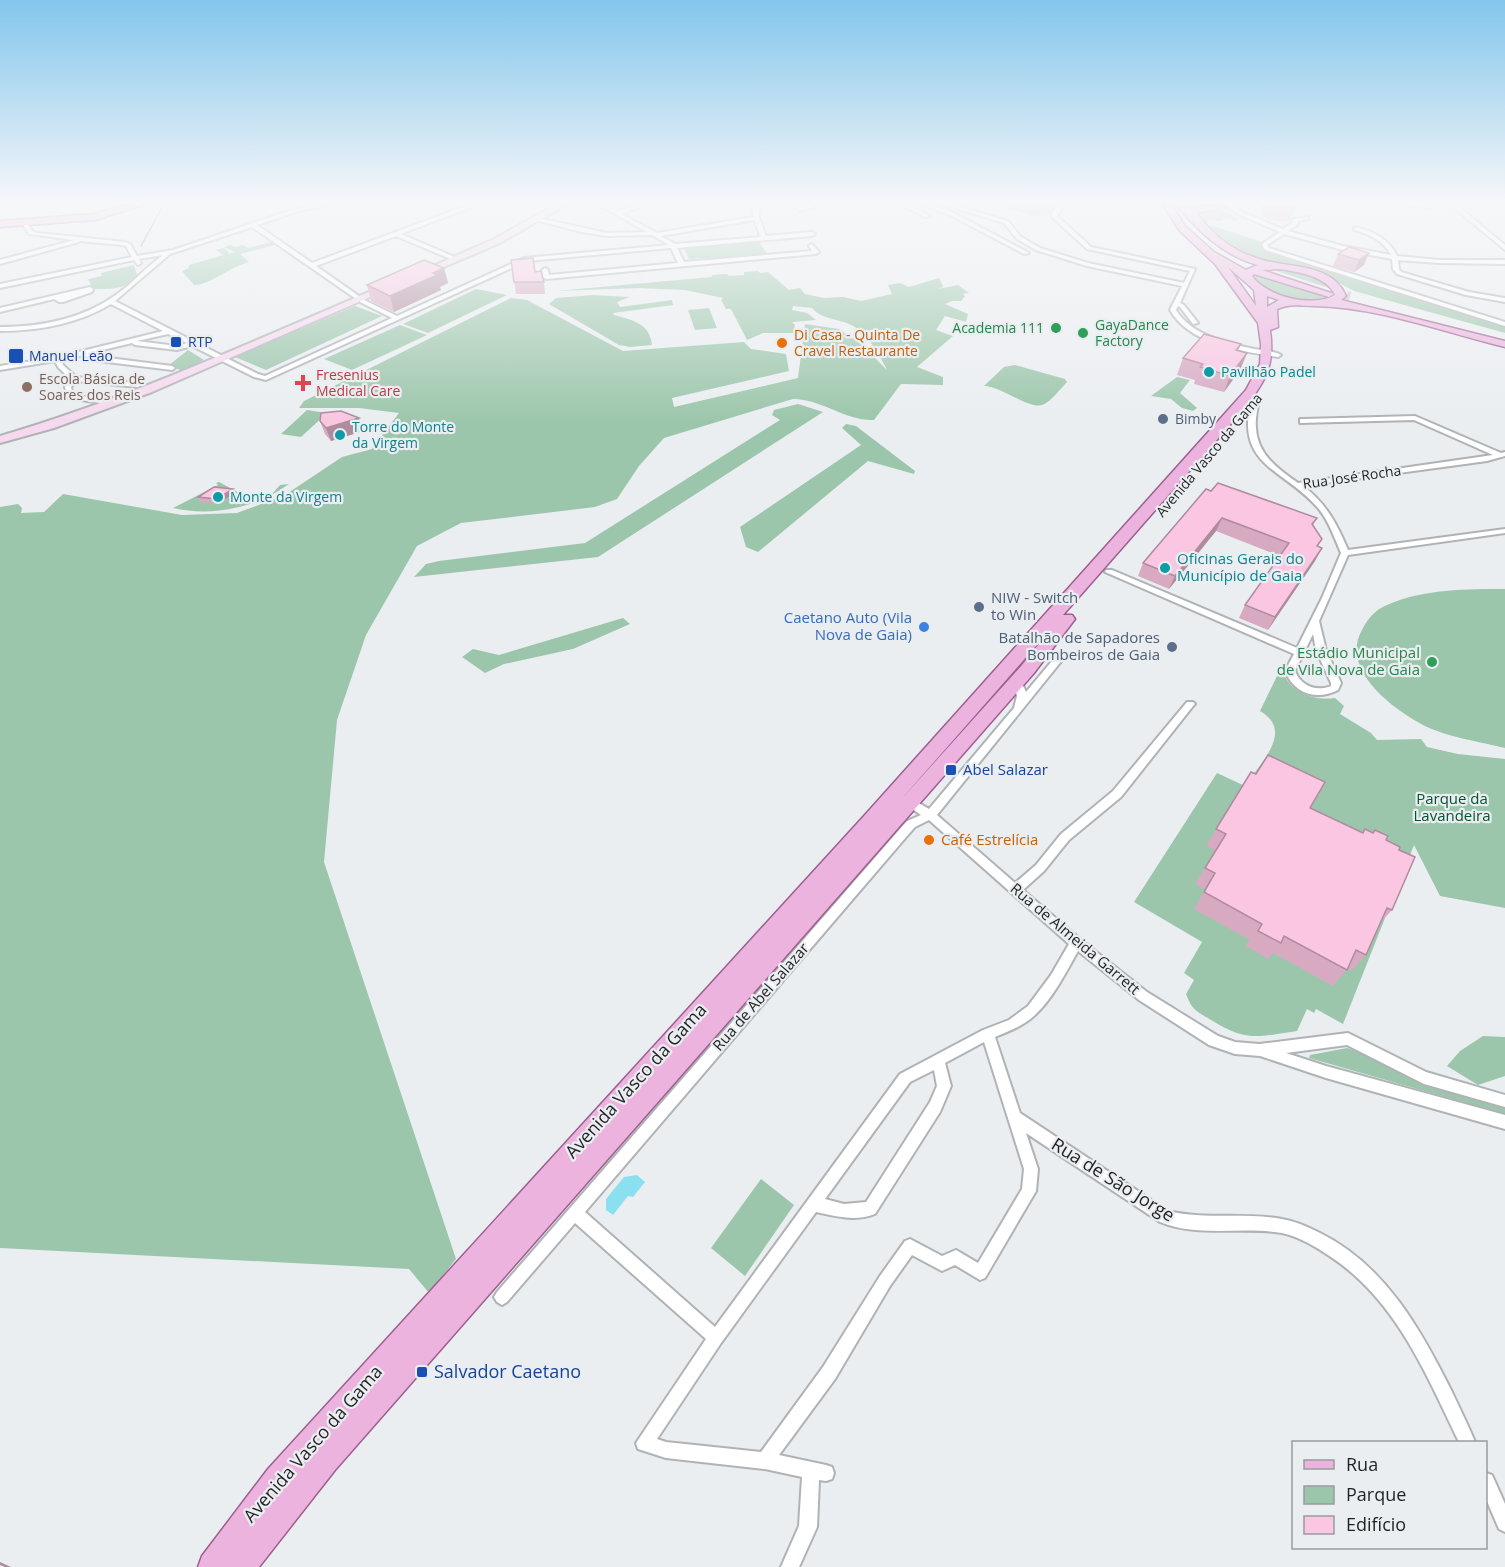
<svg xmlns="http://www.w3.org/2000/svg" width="1505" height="1567" font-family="'Open Sans',sans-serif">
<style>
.green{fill:#9cc6ab}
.water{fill:#8be0f0}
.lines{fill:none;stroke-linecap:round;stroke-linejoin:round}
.primary-tunnel{stroke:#c2c5c7;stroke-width:10;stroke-dasharray:10 5;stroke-linecap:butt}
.minor-casing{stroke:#b0b3b6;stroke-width:4}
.secondary-casing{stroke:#b0b3b6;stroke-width:4}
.primary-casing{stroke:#9c5f8f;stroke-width:3}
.minor{fill:#fff;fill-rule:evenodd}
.secondary{fill:#f6d9ef;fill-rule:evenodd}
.primary{fill:#ecb3df;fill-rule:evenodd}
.tram{stroke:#818385;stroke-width:1.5}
.wall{fill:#d7aac2}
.shaded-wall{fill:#af8b9e}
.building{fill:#fac6e1;stroke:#af8b9e;stroke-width:1.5}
.leisure-dot{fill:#2e9e5b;stroke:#ebeef1;stroke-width:2}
.transit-dot{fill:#1a4fb4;stroke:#ebeef1;stroke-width:2}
.food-dot{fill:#e8710a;stroke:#ebeef1;stroke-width:2}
.culture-dot{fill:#0f9aa8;stroke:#ebeef1;stroke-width:2}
.health-dot{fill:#e0444e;stroke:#ebeef1;stroke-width:2}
.education-dot{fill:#8d6e63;stroke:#ebeef1;stroke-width:2}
.service-dot{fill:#5c6f8a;stroke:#ebeef1;stroke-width:2}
.shop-dot{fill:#3f7fe0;stroke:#ebeef1;stroke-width:2}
.labels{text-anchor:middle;stroke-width:4.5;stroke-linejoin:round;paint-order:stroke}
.far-leisure-label{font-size:14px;fill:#27864d;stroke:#ebeef1;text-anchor:start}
.far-food-label{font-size:14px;fill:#c56008;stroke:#ebeef1;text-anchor:start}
.far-transit-label{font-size:14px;fill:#164399;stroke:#ebeef1;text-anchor:start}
.far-culture-label{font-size:14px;fill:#0d838f;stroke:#ebeef1;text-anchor:start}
.far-health-label{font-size:14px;fill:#be3a42;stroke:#ebeef1;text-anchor:start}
.far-education-label{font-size:14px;fill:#785e54;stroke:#ebeef1;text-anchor:start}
.far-service-label{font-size:14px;fill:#4e5e75;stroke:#ebeef1;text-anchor:start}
.far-street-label{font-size:14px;fill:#1f2021;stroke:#ebeef1}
.culture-label{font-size:15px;fill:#0d838f;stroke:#ebeef1;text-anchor:start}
.service-label{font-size:15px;fill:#4e5e75;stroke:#ebeef1;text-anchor:start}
.shop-label{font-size:15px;fill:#366cbe;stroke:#ebeef1;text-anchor:end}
.leisure-label{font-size:15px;fill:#27864d;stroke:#ebeef1;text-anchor:end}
.transit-label{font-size:15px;fill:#164399;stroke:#ebeef1;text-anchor:start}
.park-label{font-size:15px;fill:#025330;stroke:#ebeef1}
.food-label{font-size:15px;fill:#c56008;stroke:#ebeef1;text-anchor:start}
.street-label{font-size:15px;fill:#1f2021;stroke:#ebeef1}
.near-street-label{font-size:18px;fill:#1f2021;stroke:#ebeef1}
.near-transit-label{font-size:18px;fill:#164399;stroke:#ebeef1;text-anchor:start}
</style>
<rect width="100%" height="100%" fill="#ebeef1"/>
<path class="green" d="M986,202H1059L1050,214L1034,216Z
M1211,209H1219L1239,218L1235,221L1226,218L1220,221L1209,220L1207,224L1262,242L1261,246L1264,249L1505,326V333L1354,291L1315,270L1261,261L1230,247L1196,213Z
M755,241L759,242L768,255L689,259L684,248Z
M271,242L275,245L240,254L249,262C229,267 213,284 194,285L182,271L189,268V265L223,255L216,250L223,248L229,252L227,254L235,252L224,247L231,245L235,247L243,245L248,248Z
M134,265L137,275C126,290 111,289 93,289L88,279L102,276L101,273Z
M1267,268C1290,269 1315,272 1332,289Z
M758,271L760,273L768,272L789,290L800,288L805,294L824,298L843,297L861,301L892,294L888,285L900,283L909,287L939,278L943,287L938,289L958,285L969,293L963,294L965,296L961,301H952L945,304L968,314L966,322L945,316L936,330L953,336L917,367L943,377V385L901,384L874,420C845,421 822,399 793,399L664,438L639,466L617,499L595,507L461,523L417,546L366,635L337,720L324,862L456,1259L429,1293L409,1269L0,1248V507L18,504L22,508L21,513L44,512L63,494L182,515L237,513L285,495L342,457L372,449L399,413L359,408H299L304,401L511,298L527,300L623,351L744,342L751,349L786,354L789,371L672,398L674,407L798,378L805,324L839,329L862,345L887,370C880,356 869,336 855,327C841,318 823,321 812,308L793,306L792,310L807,313L816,320L792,322L795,325L793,333H763L747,340L731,309H726L721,300L723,298L685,290L639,288L556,291L712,277V275L727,274L729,276L744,275V272Z
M1252,275L1255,274L1331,297C1310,303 1261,298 1252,275Z
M476,289L507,295L428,333L403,324Z
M593,295L630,297L617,302L620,307L672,300L673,305L613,313L614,315C632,320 650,323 652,345L630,347L619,345L549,304L556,298Z
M355,306L382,316L266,370L235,357Z
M709,308L717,328L695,330L688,310Z
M400,325L427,335L352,370L324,359Z
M188,350L204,360L182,371L169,365Z
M1015,365L1065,379L1067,382C1060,389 1051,402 1042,405C1029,409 1000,386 984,386L1004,367Z
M1177,377L1190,380L1180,393L1197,408L1193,411L1182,408L1171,399L1151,396Z
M798,404L823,412L598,557L414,577L426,564L439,561L585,543L780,420L772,415L774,410Z
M307,410L327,413L301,437L281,434Z
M846,424L856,426L915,471L914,474L868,461L758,552L746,547L740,527L861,445L842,428Z
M219,482L247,497L272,494L280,485L289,484C256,508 212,517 173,508L218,485L216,483Z
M1505,589V748C1481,742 1447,737 1425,726C1394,710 1339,670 1362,630C1368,618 1375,610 1387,605C1422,589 1468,589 1505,589Z
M623,618L630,624L573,649L504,664L485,673L462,657L473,649L499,655Z
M1279,672H1283C1290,693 1315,701 1335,698L1344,706L1340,714L1371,733L1377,740L1421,739L1427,747L1458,754L1505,759V908L1440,896L1414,845L1343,1024L1316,1009L1314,1013L1307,1009L1297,1031C1257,1037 1247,1042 1211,1020C1196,1011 1192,1010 1186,994L1194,980L1184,973L1202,942L1134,902L1217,773L1245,786C1260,763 1295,731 1260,711Z
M1483,1036L1505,1037V1076L1478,1085L1447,1066L1460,1051Z
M1347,1048L1366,1054L1425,1085L1505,1108V1114L1309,1058L1310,1055Z
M761,1179L794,1205L745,1276L711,1248Z"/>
<path class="water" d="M637,1175L645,1182L633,1197L628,1196L613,1215L606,1210V1199L624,1177Z"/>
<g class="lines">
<path class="primary-tunnel" d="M1332,292L1350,297"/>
<defs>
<path id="minor" d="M326,202H337L296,212L257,225L312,263L476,202H484L401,234L457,258V260H453L396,236L316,266L366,301L397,316L524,258L669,245L652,235L607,236L582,232L535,220L538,218L607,233L647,232L594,202H601L618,211L644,202H653L622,214L657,233L753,217L752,202H758L759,218L766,236L812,232L815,234L812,236L677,248L684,262L812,251L809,246L812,244L819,252L816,254L546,279L543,277L542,270L545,268L548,270L549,275L678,263L671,248L527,261L266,380L254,377L192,346L177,350L135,345L132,343L90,353L93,356L172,366L175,368L172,370L91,360L84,355L62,360L63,365L76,377L138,383L141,385L138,387L76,381L71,387L73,395L103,400V402L101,403L68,398L65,387L70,379L58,367L55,361L0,370V366L58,357L163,331L111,304C77,324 39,331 0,331V327C41,327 82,319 116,295C133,283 146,267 163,255L139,259L141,263L138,265L134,260L0,288V284L132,257L126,246L122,245L80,241L79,242L0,264V260L74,240L29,234L21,221H25L33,232L38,233L125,242L130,244L137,256L173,250L292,210ZM754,220L761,237L675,244L661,236ZM252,227L362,303L392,318L265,376L258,374L115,301L170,254ZM168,334L187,343L177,346L137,341Z
M792,202H798L801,207L807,206L804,202H810L814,207L800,211Z
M895,202H902L930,216L925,217Z
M915,202H923L954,213L1029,253L1024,254L950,215Z
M935,202H944L1008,221L1021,237L1040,248L1088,263L1184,283L1190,271L1087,249L1051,216L1060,202H1066L1057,216L1091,247L1195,269L1180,303L1184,305L1198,323L1193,324L1180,307L1178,306L1176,310C1191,335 1227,343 1254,349C1263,350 1274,351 1281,355L1278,357C1242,351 1190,345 1170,310L1182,286L1087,266L1036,250L1017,239L1004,223Z
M1220,202H1227L1244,213L1283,229L1292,223L1293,219L1308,217V219L1298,221L1297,225L1288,231L1343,246L1391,255C1383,240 1369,234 1354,230V228L1356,227C1374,232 1389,239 1397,256L1439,260H1505V264L1439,263L1398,260L1399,269L1401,272L1469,292L1505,298V302L1466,295L1397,274L1393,269L1392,259L1343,250L1284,234L1267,245L1269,248L1505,322V326L1265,250L1262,244L1280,232L1240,215Z
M1376,202H1402L1436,206L1433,208Z
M1447,202H1453L1505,245V250Z
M1463,202H1505V204L1465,205Z
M90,287L93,289L92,292L63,302H59L54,299L0,312V308Z
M1251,402L1258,404C1257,412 1255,420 1256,428C1257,454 1278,469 1298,483L1493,455L1414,420L1300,423V419H1303L1415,416L1501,453L1505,452V456L1487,461L1303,486C1326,503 1337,524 1348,550L1505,529V533L1348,555L1319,621L1326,650L1341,683L1338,690C1317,701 1294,694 1285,671L1294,654L1105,572L1106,570H1112L1297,648L1322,598L1341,553C1334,537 1329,521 1318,508C1286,470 1235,466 1251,402ZM1313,634L1316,650L1331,683V686C1316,692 1301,686 1295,671Z
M1060,654L1065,657L1063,659L937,815L1015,883L1036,865L1061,834L1113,791L1187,702H1193L1195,704L1193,706L1121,797L1069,840L1044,871L1023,890L1080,939L1147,992L1218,1036L1235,1042L1259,1044L1348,1033L1426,1072L1505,1095V1107L1424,1084L1347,1045L1286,1053L1326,1066L1505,1115V1129L1326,1078L1260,1056L1235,1054L1209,1045L1139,1000L1078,951C1066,972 1053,998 1036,1014C1025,1025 1010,1031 995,1037L1020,1113L1168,1211C1206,1220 1244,1212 1282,1219C1295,1221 1308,1227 1320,1233C1385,1265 1421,1330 1452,1392C1460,1409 1468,1425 1475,1442H1459C1426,1374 1396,1300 1331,1257C1316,1247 1300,1237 1282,1233C1242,1226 1198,1238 1160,1222L1026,1133L1038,1169L1036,1191L985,1278L980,1280L955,1265L942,1271L912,1255L890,1286L835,1379L779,1455L826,1465L832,1467L834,1473L832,1479L826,1481L819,1480L817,1527L799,1567H781L799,1526L802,1477L765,1469L666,1458L638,1449L636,1443L706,1339L575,1223L507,1302L502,1305L497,1302L494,1297L497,1292L899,830L907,821L921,815L905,804L885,803L884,800L885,797L907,796L929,809L1014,708L1017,696L1012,681L1014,679H1020L1026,692L1057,655ZM929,820L1069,944L1051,975L1028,1006L1009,1020L983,1030L900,1074L715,1327L585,1212L907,836L915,827ZM984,1042L1024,1169L1022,1189L978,1263L956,1250L942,1256L910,1239L905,1241L880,1276L823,1367L761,1452L666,1442L657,1439L721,1343L816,1212C835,1216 856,1222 875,1214L940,1112L951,1086L945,1063ZM934,1070L937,1086L930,1102L866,1202L844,1204L825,1199L910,1082Z
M1486,1473L1492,1475L1505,1504V1532L1499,1529L1486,1499Z"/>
<path id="secondary" d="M561,202H571L500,243L423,276L415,274L494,239Z
M385,285L393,287L152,392L54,428L0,443V436C133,397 258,339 385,285Z"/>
<path id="primary" d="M137,202H152L95,220L0,227V221L94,214Z
M1161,202H1170L1185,226L1214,252L1246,270L1258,265C1223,256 1196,229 1174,202H1183L1190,209L1229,202V206L1197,213C1211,234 1232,250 1256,258C1285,269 1331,261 1346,296L1341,300L1505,341V347C1443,332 1378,307 1314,306C1300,306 1291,303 1277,309L1278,327L1270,330C1275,366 1266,380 1244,409L1063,615H1072L1075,619L1034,673L335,1470L259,1567H198L202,1556L268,1469L864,816L1246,390L1260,364L1261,344L1258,323L1215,264L1179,230ZM1228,267L1254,290L1256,306ZM1280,269C1298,272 1327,276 1335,295C1313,308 1267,297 1252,276L1254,274L1329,297L1334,294L1262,270ZM1267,296L1279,300L1267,307ZM1051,629L1022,665L898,803Z"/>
</defs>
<use href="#minor" class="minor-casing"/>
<use href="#secondary" class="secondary-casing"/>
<use href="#primary" class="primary-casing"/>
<use href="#minor" class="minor"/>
<use href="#secondary" class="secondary"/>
<use href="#primary" class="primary"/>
<path class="tram" d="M141,246L165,202"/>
</g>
<path class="wall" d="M1263,202H1297L1289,222L1268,220L1260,210Z
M1369,253L1364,265L1354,272L1333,266L1338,254Z
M511,260L535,272L544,282L545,294H516Z
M444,268L448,283L440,287L441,290L394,312L371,301L367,285Z
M1241,344L1238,351L1247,353L1240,370L1224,392L1194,384L1195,380L1177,375L1183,358Z
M320,421L363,431L331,441L325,434Z
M1206,489L1317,518L1313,525L1318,546L1315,561L1268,630L1239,618L1245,605L1280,556L1216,531L1169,589L1138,576L1143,563Z
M235,493L219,503L200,502L198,497Z
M1251,772L1310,808L1362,833L1365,829L1372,833L1375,830L1399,850L1392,910L1380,923L1366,955L1351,971L1347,969L1333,986L1273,953L1268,959L1246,946L1250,940L1194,909L1205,889L1195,884L1216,851L1206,846Z"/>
<path class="shaded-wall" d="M1369,253L1364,265L1354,272L1359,260Z
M444,268L448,283L440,287L441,290L394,312L390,296Z
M1247,353L1240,370L1224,392L1230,376Z
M359,418L363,431L331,441L326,428Z
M233,489L235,493L219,503L217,499Z
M1222,518L1216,531L1169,589L1175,576Z
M1322,548L1315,561L1268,630L1275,617Z
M0,1562L11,1567H5L0,1565Z"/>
<path class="building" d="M1349,247L1369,253L1359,260L1338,254Z
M533,258L535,272L541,271L544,282H514L511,260Z
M424,260L444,268L433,273L437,275L390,296L367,285Z
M1204,334L1241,344L1236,350L1247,353L1230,376L1200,367L1203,364L1183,358Z
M341,411L359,418L326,428L320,421L321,413Z
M1218,483L1317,518L1312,524L1322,539L1317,546L1322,548L1275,617L1245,605L1289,543L1222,518L1175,576L1143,563L1206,489L1211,491Z
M214,487L233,489L217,499L198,497Z
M1268,755L1325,782L1310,808L1363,833L1365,829L1373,833L1375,830L1388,836L1386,840L1400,847L1399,850L1415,857L1392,910L1387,908L1366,955L1356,950L1347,970L1284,936L1281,943L1258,931L1262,924L1204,892L1215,873L1205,868L1226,834L1216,829L1251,772L1256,774Z"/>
<linearGradient id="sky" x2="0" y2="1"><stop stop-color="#83c6eb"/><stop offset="0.48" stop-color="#f6f7f9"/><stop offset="1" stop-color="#f6f7f9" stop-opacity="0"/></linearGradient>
<rect width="1505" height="422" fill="url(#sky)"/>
<g class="leisure-dot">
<circle cx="1056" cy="328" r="6"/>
<circle cx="1083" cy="333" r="6"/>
<circle cx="1432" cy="662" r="6"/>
</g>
<g class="transit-dot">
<rect x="170" y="336" width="12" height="12" rx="3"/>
<rect x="8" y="348" width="16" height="16" rx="3"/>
<rect x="945" y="764" width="12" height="12" rx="3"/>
<rect x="416" y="1366" width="12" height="12" rx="3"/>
</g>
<g class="food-dot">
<circle cx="782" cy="343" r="6"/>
<circle cx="929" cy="840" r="6"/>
</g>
<g class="culture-dot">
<circle cx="1209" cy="372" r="6"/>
<circle cx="340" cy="435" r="6"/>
<circle cx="218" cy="497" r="6"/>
<circle cx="1165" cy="568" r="6"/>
</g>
<path class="health-dot" d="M300 374h6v6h6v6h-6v6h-6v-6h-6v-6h6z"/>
<circle class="education-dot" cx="27" cy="387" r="6"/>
<g class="service-dot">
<circle cx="1163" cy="419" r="6"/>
<circle cx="979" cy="607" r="6"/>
<circle cx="1172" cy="647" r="6"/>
</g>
<circle class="shop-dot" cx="924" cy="627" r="6"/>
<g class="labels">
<g class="far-leisure-label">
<text x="1095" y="330">GayaDance<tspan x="1095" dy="16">Factory</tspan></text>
<text x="1044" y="333" text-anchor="end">Academia 111</text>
</g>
<g class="far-food-label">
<text x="794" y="340">Di Casa - Quinta De<tspan x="794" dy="16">Cravel Restaurante</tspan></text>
</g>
<g class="far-transit-label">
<text x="188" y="347">RTP</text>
<text x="29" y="361">Manuel Leão</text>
</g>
<g class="far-culture-label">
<text x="1221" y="377">Pavilhão Padel</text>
<text x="352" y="432">Torre do Monte<tspan x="352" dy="16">da Virgem</tspan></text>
<text x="230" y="502">Monte da Virgem</text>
</g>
<g class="far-health-label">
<text x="316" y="380">Fresenius<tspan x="316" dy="16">Medical Care</tspan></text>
</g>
<g class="far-education-label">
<text x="39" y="384">Escola Básica de<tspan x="39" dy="16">Soares dos Reis</tspan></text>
</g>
<g class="far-service-label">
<text x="1175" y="424">Bimby</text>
</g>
<g class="far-street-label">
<text transform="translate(1209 455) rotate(-50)" y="5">Avenida Vasco da Gama</text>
<text transform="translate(1352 477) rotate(-8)" y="5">Rua José Rocha</text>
</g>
<g class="culture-label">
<text x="1177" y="564">Oficinas Gerais do<tspan x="1177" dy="17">Município de Gaia</tspan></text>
</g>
<g class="service-label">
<text x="991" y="603">NIW - Switch<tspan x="991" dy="17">to Win</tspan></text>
<text x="1160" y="643" text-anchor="end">Batalhão de Sapadores<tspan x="1160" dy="17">Bombeiros de Gaia</tspan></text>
</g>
<g class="shop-label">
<text x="912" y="623">Caetano Auto (Vila<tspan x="912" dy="17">Nova de Gaia)</tspan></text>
</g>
<g class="leisure-label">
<text x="1420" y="658">Estádio Municipal<tspan x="1420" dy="17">de Vila Nova de Gaia</tspan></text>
</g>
<g class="transit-label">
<text x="963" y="775">Abel Salazar</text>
</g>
<g class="park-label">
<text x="1452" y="804">Parque da<tspan x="1452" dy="17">Lavandeira</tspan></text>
</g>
<g class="food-label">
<text x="941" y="845">Café Estrelícia</text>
</g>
<g class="street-label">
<text transform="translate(1075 939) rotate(40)" y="5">Rua de Almeida Garrett</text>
<text transform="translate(761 997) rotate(-49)" y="5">Rua de Abel Salazar</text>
</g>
<g class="near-street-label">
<text transform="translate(636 1081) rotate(-48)" y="6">Avenida Vasco da Gama</text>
<text transform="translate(1113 1180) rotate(32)" y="6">Rua de São Jorge</text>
<text transform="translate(313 1444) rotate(-49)" y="6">Avenida Vasco da Gama</text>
</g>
<g class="near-transit-label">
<text x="434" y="1378">Salvador Caetano</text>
</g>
</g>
<rect x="1292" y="1441" width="195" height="108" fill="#ebeef1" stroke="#999c9e" stroke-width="1.5"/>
<rect x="1304" y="1460" width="30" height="9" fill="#ecb3df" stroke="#999c9e" stroke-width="1.5"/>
<text x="1346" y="1471" font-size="18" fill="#1f2021">Rua</text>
<rect x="1304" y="1486" width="30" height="18" fill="#9cc6ab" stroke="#999c9e" stroke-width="1.5"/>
<text x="1346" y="1501" font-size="18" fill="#1f2021">Parque</text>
<rect x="1304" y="1516" width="30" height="18" fill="#fac6e1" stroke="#999c9e" stroke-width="1.5"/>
<text x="1346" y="1531" font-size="18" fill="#1f2021">Edifício</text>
</svg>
